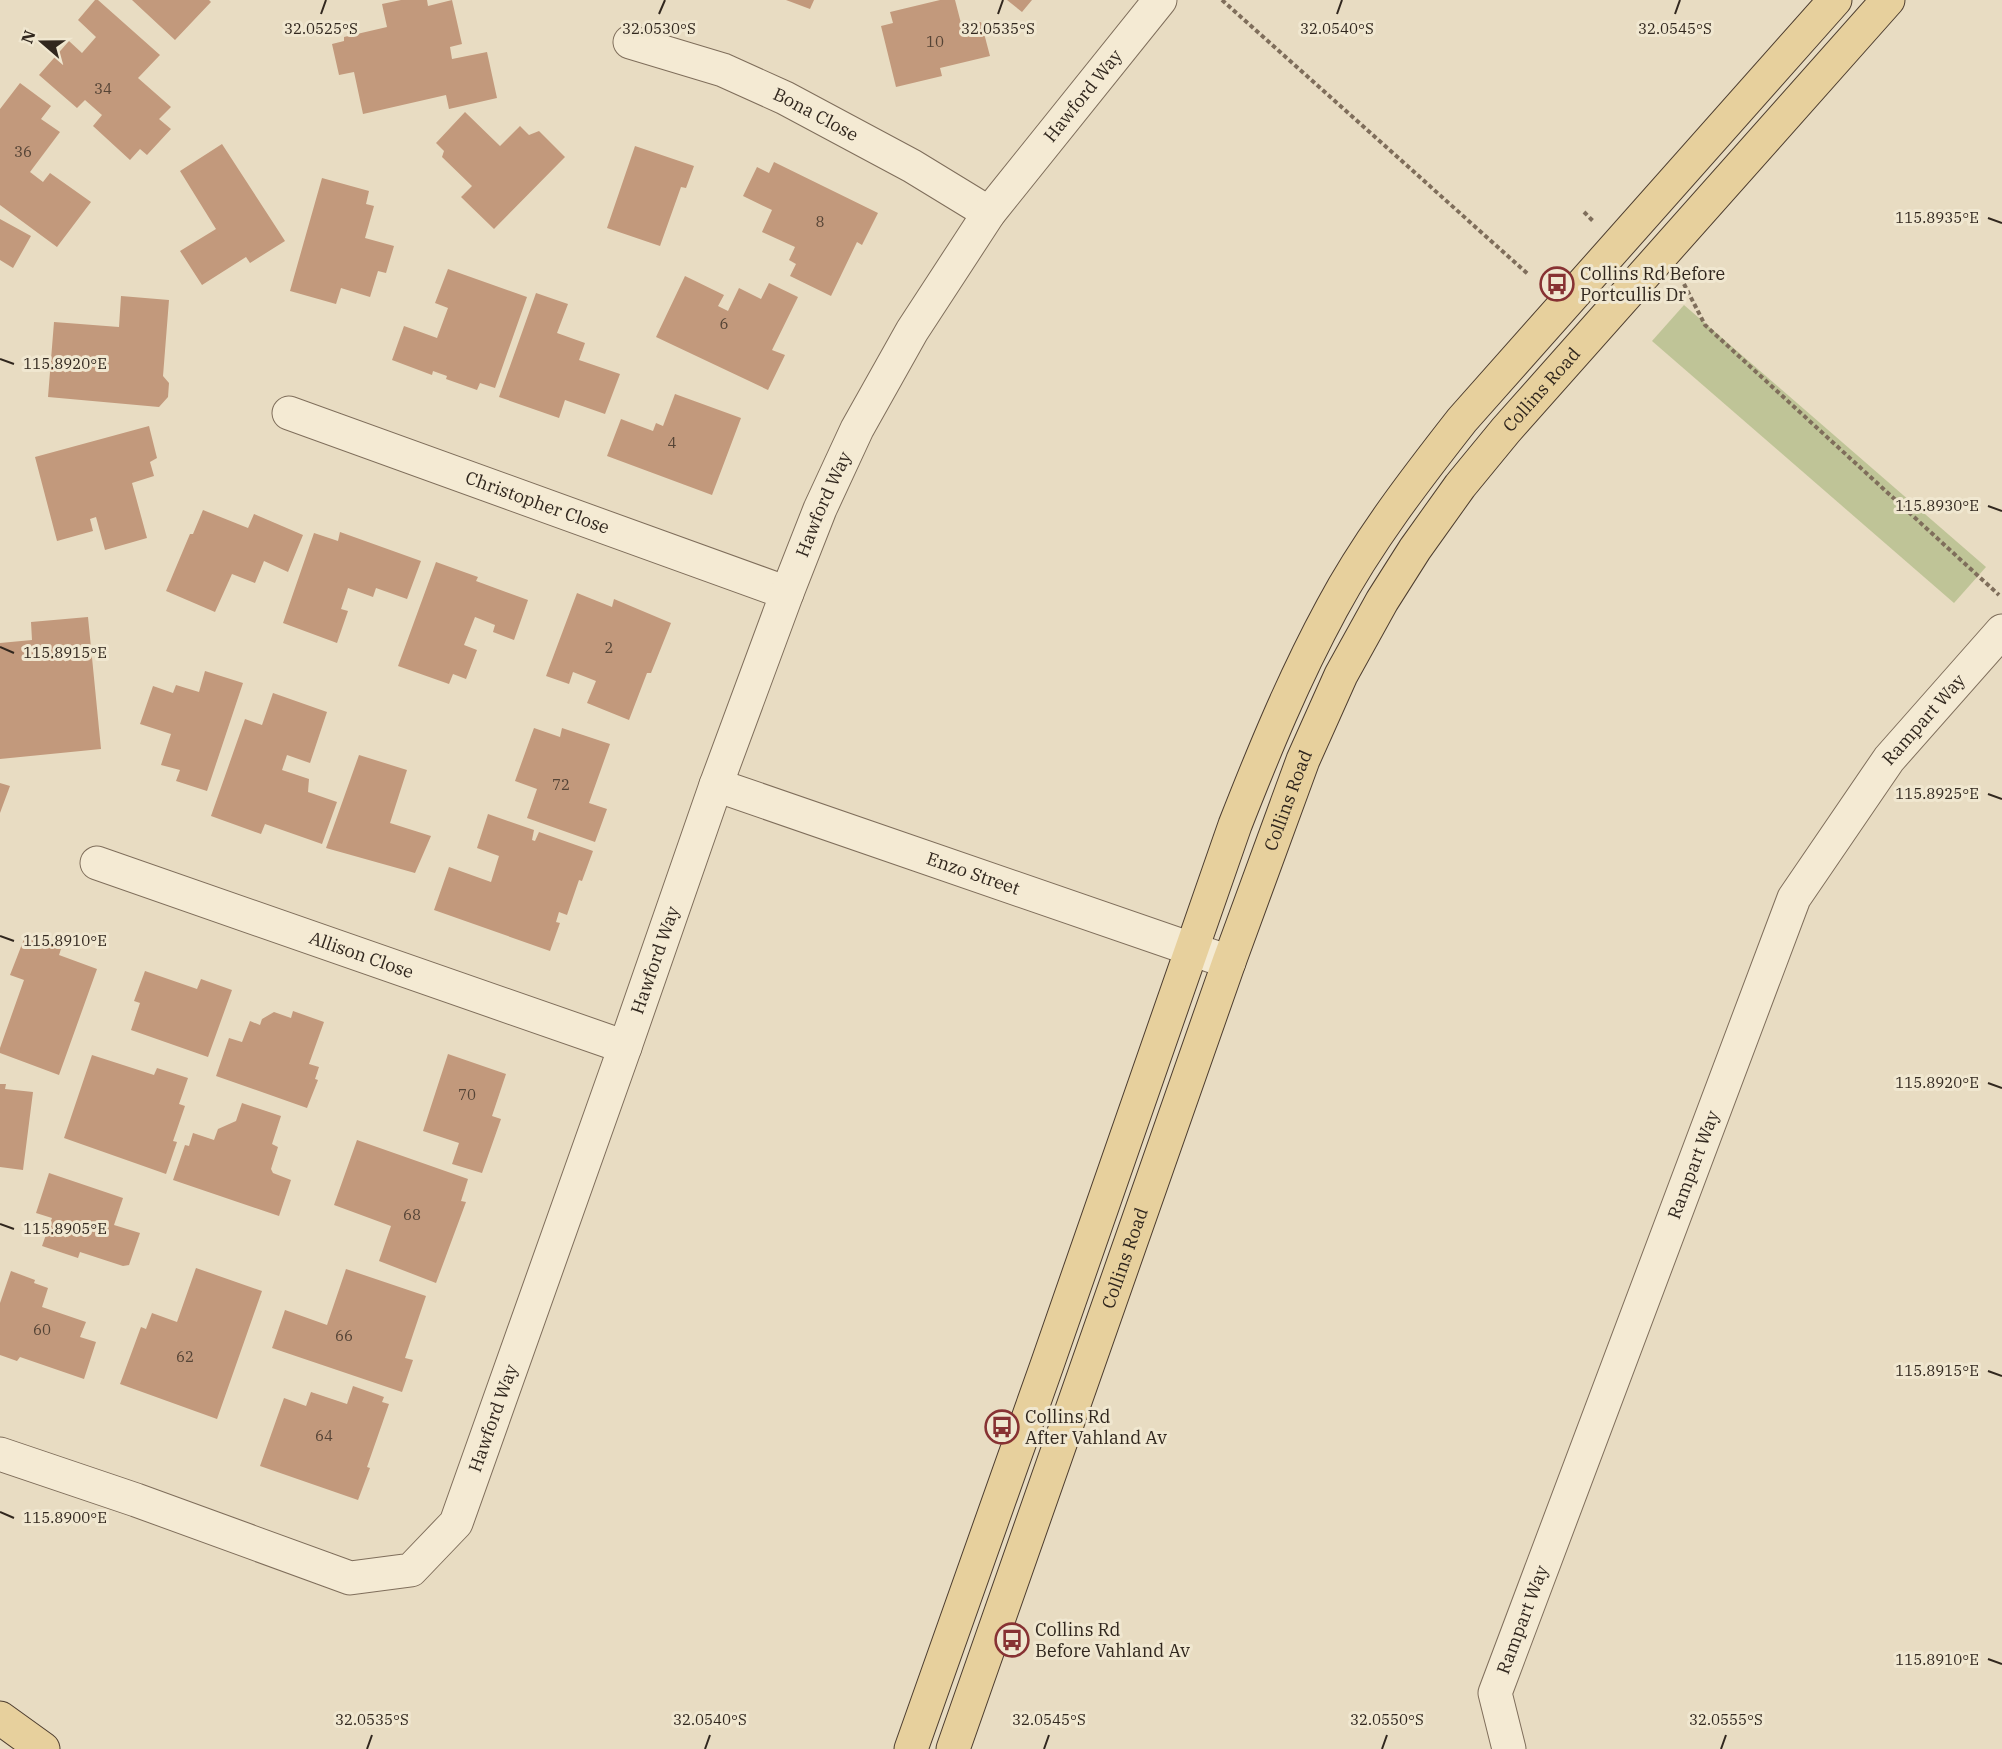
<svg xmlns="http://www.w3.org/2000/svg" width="2002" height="1749" font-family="'IBM Plex Serif',serif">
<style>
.green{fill:#bfc497}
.building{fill:#c2997c}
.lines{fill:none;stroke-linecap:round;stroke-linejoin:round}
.minor-casing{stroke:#7f6e5b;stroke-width:35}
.major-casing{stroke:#4d3d2f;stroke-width:35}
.path{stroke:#7f6e5b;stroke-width:4;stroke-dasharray:4.5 3;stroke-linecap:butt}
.minor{stroke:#f4ead3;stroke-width:33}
.major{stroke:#e7d09d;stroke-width:33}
.ticks{fill:none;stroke:#31271e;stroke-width:2}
.labels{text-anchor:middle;stroke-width:6;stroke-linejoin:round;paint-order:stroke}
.number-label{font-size:15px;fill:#554436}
.street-label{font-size:18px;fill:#31271e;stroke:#f0e7d0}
.poi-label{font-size:18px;fill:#31271e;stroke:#f0e7d0;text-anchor:start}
.ticks-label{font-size:15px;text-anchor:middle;fill:#31271e;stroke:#f0e7d0;stroke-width:6;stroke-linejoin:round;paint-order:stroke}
</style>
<rect width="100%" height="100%" fill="#e8dcc2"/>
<path class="green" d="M1684,305L1986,567L1954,603L1652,341Z"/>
<path class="building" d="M95,0H98L160,55L138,78L171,107L159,119L171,129L147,155L140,149L130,160L93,126L102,115L85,100L77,108L39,75L69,41L82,53L96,37L78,20Z
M132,0H209L211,2L175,40Z
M401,0H427L428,6L452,0L462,44L450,47L452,59L487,52L497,98L449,109L446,95L363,114L354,72L339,75L332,44L344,41V37L387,27L382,4Z
M786,0H814L810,9Z
M940,0H955L962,27L981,22L990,56L940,68L942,76L896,87L881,26L893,23L890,12Z
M1007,0H1032L1022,12Z
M20,83L51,106L41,119L60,132L30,172L43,182L50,173L91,202L57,247L0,205V109Z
M465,112L500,146L520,126L529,135L539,131L565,157L494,229L461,197L472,186L442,157L444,151L436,143Z
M222,144L285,241L250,263L246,257L202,285L180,251L216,229L180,171Z
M635,146L694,166L686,188L681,187L660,246L607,228Z
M774,162L878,213L862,245L857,242L831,296L790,276L796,264L789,260L795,247L762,232L772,210L743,196L757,167L769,173Z
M322,178L369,191L366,204L374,206L365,238L394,246L386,273L378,271L370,297L341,288L336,304L290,291Z
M0,219L31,236L13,268L0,260Z
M448,269L527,297L495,388L480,383L477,390L446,379L447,376L433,371L432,375L392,360L404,326L437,338L448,308L435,303Z
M685,276L724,295L718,306L728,311L739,288L761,299L769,283L798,297L772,350L785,355L768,390L656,337Z
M536,293L568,304L557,333L585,343L579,360L620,374L605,414L565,400L559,418L499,397Z
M121,296L169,300L163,376L169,383L168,397L159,407L48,397L54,322L119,327Z
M675,394L741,418L712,495L607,456L621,419L653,431L656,423L663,426Z
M149,426L157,458L150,462L154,476L132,483L147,538L105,550L96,517L90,519L93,531L57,541L35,457Z
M203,510L248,528L254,514L303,535L288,572L264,561L255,583L232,574L215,612L166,591L190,534H193Z
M340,532L421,561L407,599L376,588L373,597L348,588L341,609L348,611L337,643L283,623L314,533L338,541Z
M436,562L478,577L476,581L528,600L514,640L493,632L495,625L475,617L464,645L477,650L466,679L453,674L449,684L398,666Z
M577,593L612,607L614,599L671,623L651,673H647L629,720L587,703L596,681L573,672L569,684L546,676Z
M88,617L101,749L0,759V643L32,640L31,622Z
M205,671L243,683L207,791L176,781L180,770L161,765L171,734L140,724L153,686L173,693L176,685L199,692Z
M273,693L327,712L310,763L287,755L282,770L309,779L308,792L337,802L322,844L265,824L261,834L211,816L245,719L262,725Z
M534,728L560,737L562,728L610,744L589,803L607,809L595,842L527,818L537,789L515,781Z
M359,755L407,770L390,823L431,836L415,873L326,848Z
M0,783L10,786L0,813Z
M488,814L534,830L532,840L535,841L539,832L593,851L582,881L579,880L567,915L559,912L556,922L560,923L550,951L434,910L449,867L491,882L499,856L477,848Z
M26,934L62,946L59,955L97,969L59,1075L0,1053V1048L24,980L10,975Z
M145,971L197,989L201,979L232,990L208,1057L131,1030L140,1003L134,1001Z
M293,1011L324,1022L309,1064L319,1067L315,1079L318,1080L307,1108L216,1076L229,1038L242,1042L250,1021L260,1025L262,1019L274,1012L291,1018Z
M448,1054L506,1074L492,1116L501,1119L482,1173L452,1164L459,1143L423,1131Z
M92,1055L154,1075L157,1068L188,1078L179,1104L185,1106L173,1141L177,1142L166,1174L64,1138Z
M0,1084H6L5,1089L33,1092L23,1170L0,1167Z
M242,1103L281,1116L272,1144L278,1147L271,1169L273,1173L291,1180L279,1216L173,1180L185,1145L189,1146L193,1133L214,1140L218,1129L236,1121Z
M357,1140L468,1179L461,1201L466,1202L436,1283L379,1261L391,1226L334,1205Z
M49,1173L123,1198L114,1225L140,1233L129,1265L123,1266L80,1252L78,1258L42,1246L52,1218L36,1213Z
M196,1268L262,1291L217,1419L120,1384L141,1327L146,1329L152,1313L177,1322Z
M346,1269L426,1296L405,1358L413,1360L402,1392L272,1348L285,1310L327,1325Z
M11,1271L35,1280L34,1283L48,1288L42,1307L86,1322L80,1337L96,1342L84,1379L20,1357L17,1361L0,1355V1303Z
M353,1386L384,1397L382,1402L389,1404L367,1467L370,1468L358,1500L260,1466L284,1398L306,1406L311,1392L347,1404Z"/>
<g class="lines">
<defs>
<g id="minor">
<path id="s1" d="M630,42L723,70L785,98L912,166L989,213"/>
<path id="s2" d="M289,413L787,593"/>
<path id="s3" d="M716,785L1229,962"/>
<path id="s4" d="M97,863L625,1047"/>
<path id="s5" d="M0,1454L136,1500L350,1578L411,1570L456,1523L625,1047L716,785L787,593L820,509L857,429L912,331L989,213L1160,0"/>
<path id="s6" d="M1509,1749L1495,1693L1794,898L1889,759L2002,631"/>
</g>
<g id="major">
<path d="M0,1718L43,1749"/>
<path d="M911,1749L1047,1365L1235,825C1264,751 1294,678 1332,608C1368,541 1415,480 1462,420L1835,0"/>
<path id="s7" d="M953,1749L1229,962L1303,760L1341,675L1382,601L1415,549L1460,486L1506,430L1888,0"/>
</g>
</defs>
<use href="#minor" class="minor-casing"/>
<use href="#major" class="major-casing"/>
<path class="path" d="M1222,0L1528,274
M1584,212L1593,221
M1684,284L1705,325L1999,595"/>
<use href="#minor" class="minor"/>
<use href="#major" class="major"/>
</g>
<path class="ticks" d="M321,14L326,0M659,14L665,0M998,14L1003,0M1337,14L1342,0M1675,14L1680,0M1988,218L2002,223M0,359L14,364M1988,506L2002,511M0,647L14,653M1988,794L2002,799M0,936L14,941M1988,1083L2002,1088M0,1224L14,1229M1988,1371L2002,1376M0,1512L14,1518M1988,1659L2002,1664M367,1749L372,1735M705,1749L710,1735M1044,1749L1049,1735M1382,1749L1387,1735M1721,1749L1726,1735"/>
<defs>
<symbol id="bus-ring" viewBox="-11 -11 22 22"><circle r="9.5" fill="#f0e7d0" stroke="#873233" stroke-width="1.5"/><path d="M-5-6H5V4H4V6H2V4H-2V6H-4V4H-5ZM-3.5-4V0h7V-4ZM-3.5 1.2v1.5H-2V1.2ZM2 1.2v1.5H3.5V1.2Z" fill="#873233"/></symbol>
</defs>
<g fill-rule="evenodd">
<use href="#bus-ring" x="1538" y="265" width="38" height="38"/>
<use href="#bus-ring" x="983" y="1408" width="38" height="38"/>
<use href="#bus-ring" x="993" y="1621" width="38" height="38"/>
</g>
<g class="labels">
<g class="number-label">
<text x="935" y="47">10</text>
<text x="103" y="94">34</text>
<text x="23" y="157">36</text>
<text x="820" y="227">8</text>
<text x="724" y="329">6</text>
<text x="672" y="448">4</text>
<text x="609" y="653">2</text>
<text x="561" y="790">72</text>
<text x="467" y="1100">70</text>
<text x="412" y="1220">68</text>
<text x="42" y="1335">60</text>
<text x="344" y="1341">66</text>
<text x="185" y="1362">62</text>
<text x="324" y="1441">64</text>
</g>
<g class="street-label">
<text dy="6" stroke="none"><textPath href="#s5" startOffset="2067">Hawford Way</textPath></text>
<text dy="6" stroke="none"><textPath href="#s1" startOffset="200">Bona Close</textPath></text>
<text dy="6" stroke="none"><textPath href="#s7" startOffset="1492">Collins Road</textPath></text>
<text dy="6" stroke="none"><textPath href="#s2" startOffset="264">Christopher Close</textPath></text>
<text dy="6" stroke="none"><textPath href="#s5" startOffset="1581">Hawford Way</textPath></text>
<text dy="6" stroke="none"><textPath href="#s6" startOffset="1128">Rampart Way</textPath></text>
<text dy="6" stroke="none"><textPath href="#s7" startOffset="1006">Collins Road</textPath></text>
<text dy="6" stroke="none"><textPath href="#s3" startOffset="272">Enzo Street</textPath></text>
<text dy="6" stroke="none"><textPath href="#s4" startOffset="280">Allison Close</textPath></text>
<text dy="6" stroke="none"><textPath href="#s5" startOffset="1095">Hawford Way</textPath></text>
<text dy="6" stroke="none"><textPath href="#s6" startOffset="622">Rampart Way</textPath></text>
<text dy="6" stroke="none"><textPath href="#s7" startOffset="520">Collins Road</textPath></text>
<text dy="6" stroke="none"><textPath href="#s5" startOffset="609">Hawford Way</textPath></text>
<text dy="6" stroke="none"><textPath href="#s6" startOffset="136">Rampart Way</textPath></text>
</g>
<g class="poi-label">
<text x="1580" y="280">Collins Rd Before<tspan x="1580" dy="21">Portcullis Dr</tspan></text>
<text x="1025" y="1423">Collins Rd<tspan x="1025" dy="21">After Vahland Av</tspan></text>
<text x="1035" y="1636">Collins Rd<tspan x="1035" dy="21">Before Vahland Av</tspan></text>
</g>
</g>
<g class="ticks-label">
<text x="321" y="34">32.0525°S</text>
<text x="659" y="34">32.0530°S</text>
<text x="998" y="34">32.0535°S</text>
<text x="1337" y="34">32.0540°S</text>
<text x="1675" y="34">32.0545°S</text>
<text x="1937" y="223">115.8935°E</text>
<text x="65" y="369">115.8920°E</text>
<text x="1937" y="511">115.8930°E</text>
<text x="65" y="658">115.8915°E</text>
<text x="1937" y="799">115.8925°E</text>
<text x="65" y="946">115.8910°E</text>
<text x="1937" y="1088">115.8920°E</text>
<text x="65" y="1234">115.8905°E</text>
<text x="1937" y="1376">115.8915°E</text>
<text x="65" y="1523">115.8900°E</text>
<text x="1937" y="1665">115.8910°E</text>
<text x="372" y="1725">32.0535°S</text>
<text x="710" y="1725">32.0540°S</text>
<text x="1049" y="1725">32.0545°S</text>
<text x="1387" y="1725">32.0550°S</text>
<text x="1726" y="1725">32.0555°S</text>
</g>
<g transform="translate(42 42) rotate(290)" stroke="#f0e7d0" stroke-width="4.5" paint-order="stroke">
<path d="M0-4.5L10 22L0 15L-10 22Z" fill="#31271e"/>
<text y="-9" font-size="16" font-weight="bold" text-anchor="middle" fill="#31271e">N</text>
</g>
</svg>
